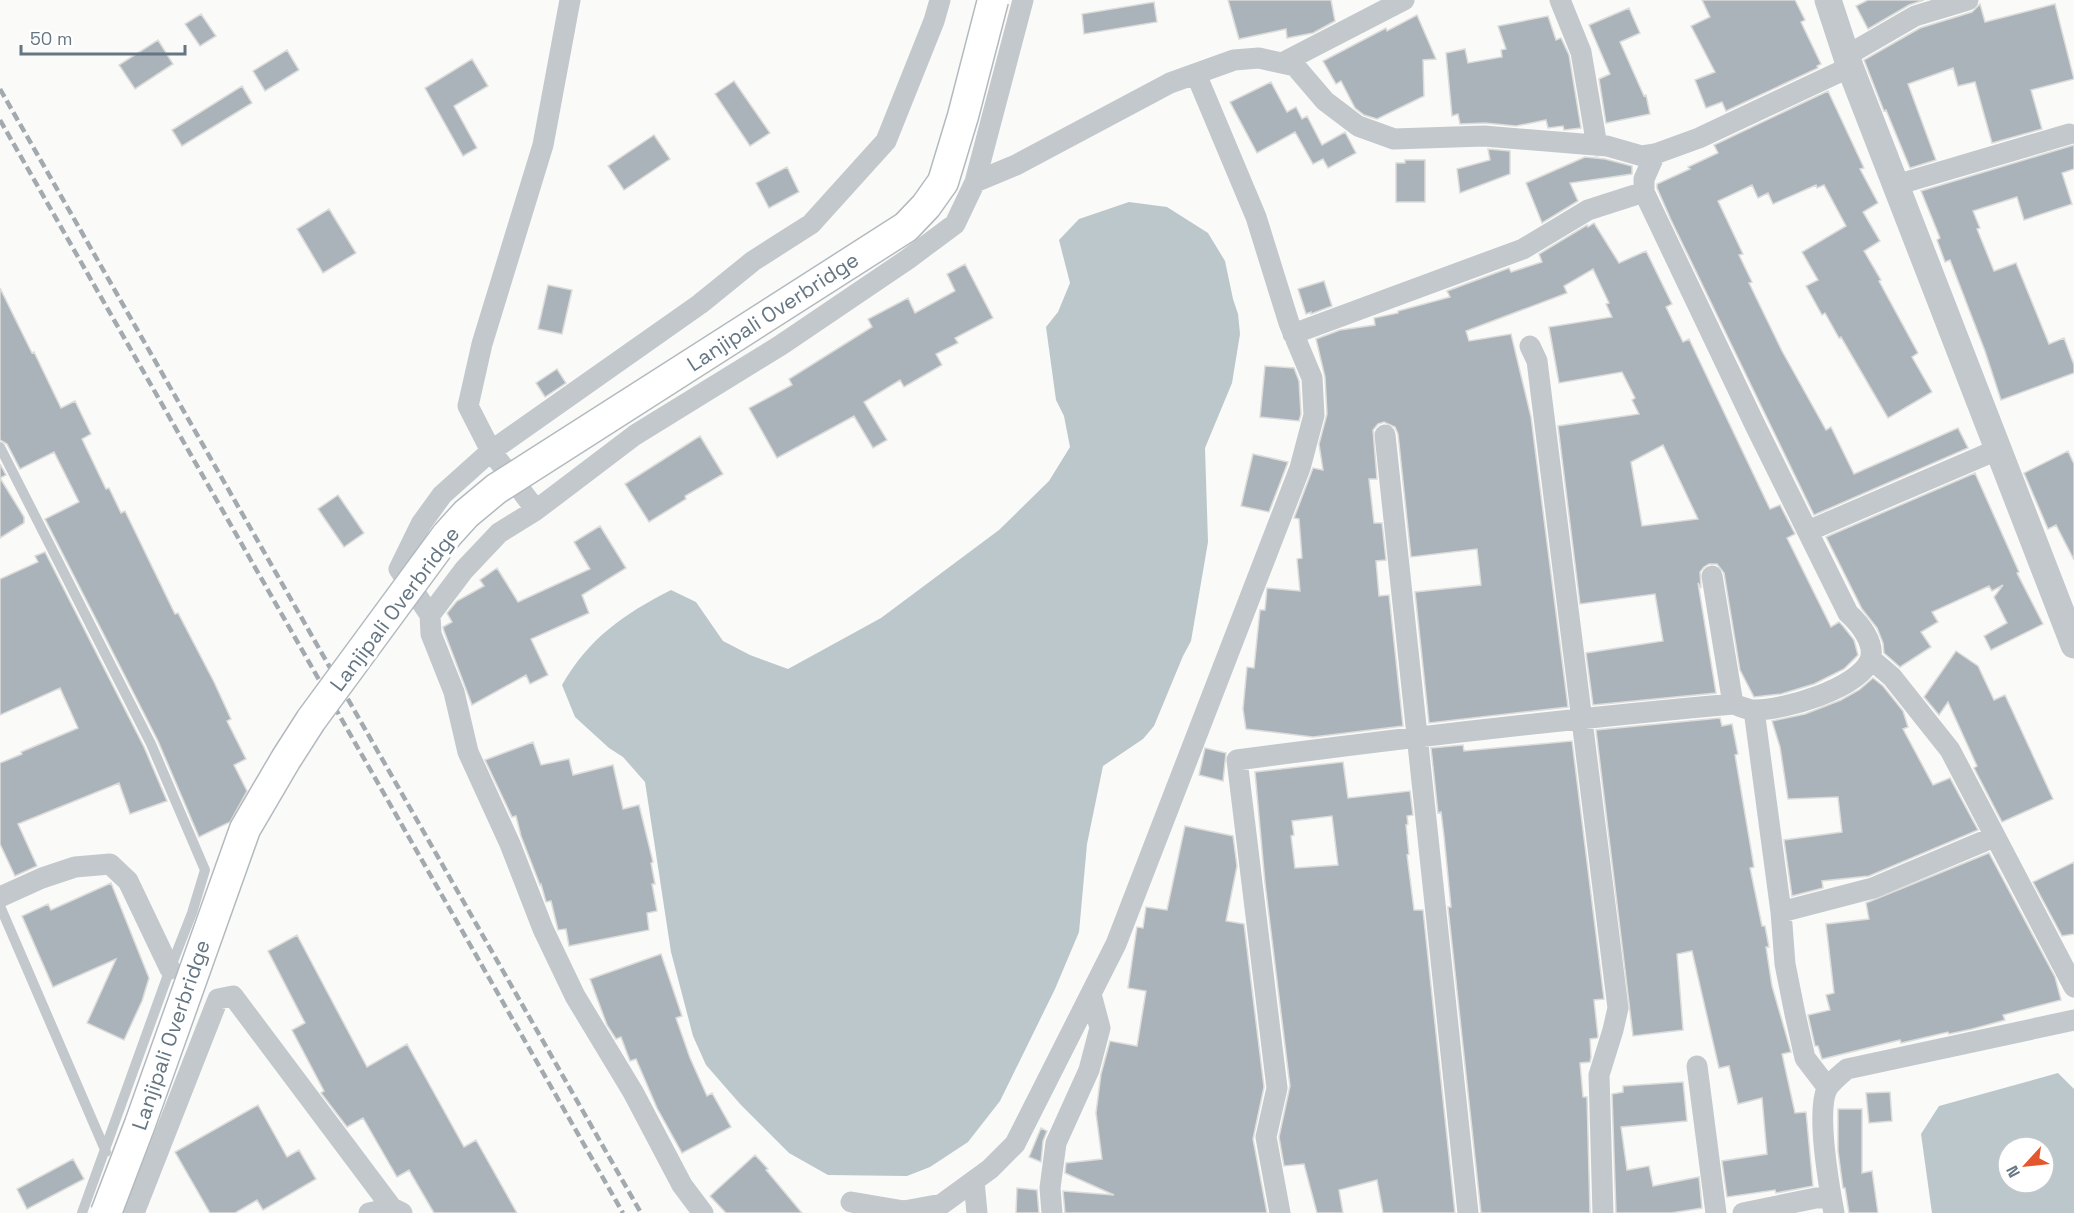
<svg xmlns="http://www.w3.org/2000/svg" width="2074" height="1213" font-family="'Space Grotesk',sans-serif">
<style>
.water{fill:#bbc7cb;fill-rule:evenodd}
.building{fill:#aab3b9;stroke:#dcdcda;stroke-width:1.5;fill-rule:evenodd}
.lines{fill:none;stroke-linecap:round;stroke-linejoin:round}
.service{stroke:#c3c8cc;stroke-width:10}
.minor{stroke:#c3c8cc;stroke-width:21}
.tertiary{stroke:#c3c8cc;stroke-width:27}
.rail{stroke:#a2aab0;stroke-width:4.5;stroke-dasharray:9 4.5;stroke-linecap:butt}
.secondary-bridge-casing{stroke:#b3babf;stroke-width:33;stroke-linecap:butt}
.secondary-bridge{stroke:#fff;stroke-width:30}
.labels{text-anchor:middle;stroke-width:6;stroke-linejoin:round;paint-order:stroke}
.street-label{font-size:21px;fill:#657683;stroke:#fff}
</style>
<rect width="100%" height="100%" fill="#fafaf8"/>
<path class="water" d="M1129,202L1167,207L1208,233L1225,261L1233,299L1238,314L1240,334L1232,383L1205,448L1208,542L1191,641L1183,656L1154,726L1143,739L1103,766L1087,844L1079,932L1055,989L1000,1101L968,1142L930,1167L907,1176L828,1175L789,1153L741,1105L706,1065L693,1036L671,952L645,782L623,757L609,748L575,717L562,685C589,638 624,614 671,590L696,602L723,641L750,655L788,669L881,618L999,530L1049,481L1070,447L1064,416L1056,400L1046,327L1058,312L1070,283L1059,240L1079,219Z
M2058,1073L2074,1089V1213H1932L1921,1134L1939,1106ZM2008,1147H2044V1183H2008Z"/>
<path class="building" d="M1228,0H1331L1335,21L1313,33L1287,38L1286,29L1239,39Z
M1702,0H1795L1805,20L1801,22L1821,64L1817,66L1818,68L1726,111L1722,102L1706,108L1695,80L1715,72L1691,26L1710,17Z
M1868,0H1924L1909,5L1868,29L1856,6Z
M1154,2L1157,22L1084,34L1082,14Z
M1980,4L1985,22L2055,4L2074,79L2031,90L2042,129L1992,143L1975,82L1958,86L1953,68L1908,84L1936,160L1910,168L1886,110L1884,111L1864,60L1920,28L1972,12Z
M1629,8L1640,33L1620,42L1644,96L1646,95L1650,114L1606,123L1599,79L1610,74L1589,25Z
M201,14L216,36L200,46L185,24Z
M1417,15L1436,59L1423,60L1424,96L1377,119L1364,115L1355,108L1341,81L1336,84L1323,61L1386,28L1387,31Z
M1548,16L1556,40L1561,38L1569,55L1581,128L1564,130L1563,126L1548,128L1546,120L1516,126L1485,123L1460,124L1458,114L1452,116L1446,53L1465,49L1468,63L1502,57L1501,50L1506,49L1498,26Z
M158,40L173,64L135,89L119,65Z
M287,50L299,70L265,91L253,71Z
M472,59L488,86L454,106L477,148L463,156L425,88Z
M734,81L770,133L750,146L715,94Z
M1271,82L1287,112L1296,107L1302,119L1307,116L1322,145L1345,132L1356,153L1328,168L1323,159L1313,164L1295,132L1257,153L1230,102Z
M242,86L252,103L182,146L172,130Z
M1828,91L1864,168L1860,169L1878,203L1863,212L1880,241L1864,251L1881,280L1879,281L1918,353L1912,357L1932,392L1888,418L1841,337L1839,338L1825,313L1822,315L1806,286L1818,280L1802,252L1846,226L1824,185L1817,188L1816,185L1773,204L1768,193L1758,198L1752,185L1718,201L1743,254L1739,255L1752,282L1749,283L1782,351L1826,430L1831,427L1854,474L1958,428L1968,448L1814,515L1671,220L1657,188V184L1690,169L1688,167L1718,153L1714,145Z
M654,135L670,159L624,190L608,166Z
M2074,145V169L2062,173L2072,204L2024,220L2017,197L1973,211L1980,228L1977,229L1994,271L2016,263L2049,344L2064,338L2074,365V373L2001,400L1985,351L1950,260L1945,262L1937,240L1940,238L1921,191Z
M1488,149L1510,151V174L1460,193L1457,169L1490,160Z
M1585,157L1605,159L1632,166V174L1570,183L1578,201L1542,223L1526,183Z
M1405,160H1425V202H1396V163H1405Z
M787,167L799,192L769,208L756,183Z
M329,209L356,253L323,273L297,229Z
M1594,223L1619,263L1646,251L1672,304L1666,307L1683,342L1689,339L1770,509L1780,505L1795,534L1787,538L1831,627L1839,622L1843,626L1854,640L1858,655L1844,669L1814,684L1781,694L1754,697L1740,670L1724,573L1717,564H1709L1704,567L1700,572L1701,588L1698,583L1716,693L1593,705L1586,653L1663,641L1655,594L1580,604L1558,426L1639,414L1632,400L1635,398L1622,372L1559,383L1549,327L1612,317L1606,304L1609,303L1593,269L1564,286L1567,293L1466,331L1469,341L1511,334L1531,417L1568,707L1429,723L1415,592L1481,585L1477,549L1411,557L1398,434L1395,427L1384,422L1378,424L1373,430L1377,479H1369L1374,523H1382L1386,560L1376,561L1379,596L1389,595L1403,726L1313,737L1246,729L1243,709L1247,667L1254,668L1260,610H1265L1267,588L1300,591L1297,559L1302,558L1299,519L1294,518L1313,468L1323,470L1319,444L1327,414L1325,377L1316,339L1340,330L1375,325L1374,318L1398,313V311L1450,297L1447,291L1509,268L1511,272L1542,262L1539,254L1587,225L1588,227ZM1663,445L1698,519L1642,526L1631,462Z
M965,264L993,318L955,338L958,343L936,354L942,365L904,387L900,380L864,402L887,440L873,448L854,416L777,458L749,408L792,385L789,379L872,327L868,319L908,298L915,313L955,291L947,274Z
M1324,281L1332,306L1311,314V312L1306,314L1298,289Z
M548,285L572,290L562,334L538,329Z
M0,288L32,353L34,352L61,408L75,401L91,434L82,439L106,489L109,488L121,513L125,511L175,614L178,613L214,682L231,719L227,721L246,759L234,765L247,791L230,822L199,837L158,741L45,519L79,502L54,452L20,469L7,444L0,440Z
M1265,366L1294,368L1299,381L1301,414L1299,421L1260,417Z
M557,369L566,383L545,397L536,383Z
M700,436L723,474L685,496L686,499L649,522L625,484Z
M2068,451L2074,464V560L2056,525L2048,529L2024,473Z
M1253,454L1288,462L1269,512L1241,506Z
M0,464L6,475L0,478L24,517V523L0,538Z
M1975,473L2019,572L2017,573L2043,624L1991,650L1984,636L2007,623L1994,597L2003,585L1992,591L1989,586L1932,612L1938,622L1921,632L1931,647L1900,667L1884,653L1883,643L1877,628L1862,609L1826,537Z
M338,495L364,533L344,547L318,509Z
M600,526L626,568L582,595L589,613L531,639L548,675L530,684L526,675L472,705L444,631L443,627L452,622L447,613L457,601L484,586L480,580L497,568L518,602L590,569L574,542Z
M45,552L144,747L167,801L130,814L119,783L18,824L37,866L15,876L0,844V763L22,754L21,752L78,728L60,688L0,715V579L38,562L35,556Z
M1956,651L1978,666L1994,700L2005,695L2053,799L2002,822L1974,768L1977,766L1948,702L1939,715L1924,697Z
M1873,678L1883,686L1903,711L1908,727L1903,729L1933,785L1950,778L1978,830L1869,876L1822,881L1823,888L1792,896L1784,840L1842,832L1838,797L1788,799L1780,747L1772,721L1805,714L1841,700L1859,690Z
M1720,718L1722,726L1732,724L1738,754L1735,755L1754,867L1750,868L1762,926H1765L1769,947H1766L1772,986L1791,1052L1782,1054L1795,1113L1806,1112L1813,1186L1776,1193L1775,1190L1727,1197L1722,1161L1767,1154L1762,1098L1738,1104L1729,1066L1719,1068L1692,951L1677,954L1683,1030L1633,1036L1596,730Z
M1572,741L1604,999L1594,1000L1598,1037L1597,1038L1590,1039L1591,1057L1590,1062L1580,1063L1583,1097H1587L1590,1213H1481L1448,907H1451L1444,836L1441,812L1438,813L1431,748L1463,745L1464,751Z
M533,742L541,765L569,759L573,775L613,765L623,809L639,805L653,862L651,863L655,884H652L657,911L647,913L649,930L569,946L566,929L558,930L551,901L546,902L541,884L540,885L521,836L516,816L512,817L485,760Z
M1205,748L1226,753L1223,781L1199,775Z
M1343,762L1348,798L1410,791L1413,815L1407,816L1408,824L1406,825L1409,854L1407,855L1414,910H1423L1455,1213H1383L1377,1180L1339,1190L1343,1213H1317L1304,1164L1284,1166L1279,1137L1290,1086L1265,883L1255,772ZM1332,816L1338,865L1295,868L1291,836L1294,835L1292,821Z
M1185,826L1233,836L1237,866L1226,921L1244,924L1264,1087L1253,1139L1267,1213H1065L1063,1191L1114,1195L1065,1173L1066,1163L1102,1159L1096,1113L1101,1074L1110,1041L1137,1046L1146,991L1128,988L1137,927L1143,928L1146,907L1167,910Z
M1989,853L2055,977L2061,1000L2003,1015L2005,1020L1972,1029L1949,1034L1948,1032L1901,1043L1900,1040L1822,1059L1818,1046H1815L1808,1015L1830,1010L1826,995L1834,993L1826,924L1869,919L1866,903Z
M2074,862V934L2062,936L2033,882Z
M111,883L149,978L142,1001L124,1040L87,1023L116,959L53,987L22,916L48,904L51,910Z
M297,935L367,1067L407,1044L464,1147L476,1140L517,1213H434L409,1170L397,1177L363,1118L347,1127L321,1093L324,1091L292,1030L305,1023L268,951Z
M661,954L682,1016L676,1018L690,1058L707,1096L712,1093L731,1127L682,1153L657,1108L636,1059L630,1061L621,1037L616,1039L607,1025L590,979Z
M1683,1082L1687,1121L1621,1127L1627,1170L1649,1166L1653,1186L1699,1177L1702,1208L1671,1213H1616L1612,1094L1623,1092V1086Z
M1890,1092L1892,1121L1869,1123L1866,1093Z
M258,1105L287,1157L299,1150L316,1179L263,1210L257,1200L235,1213H210L175,1152Z
M1838,1109H1862V1173L1872,1171L1878,1213H1849L1845,1188H1843L1838,1151Z
M1041,1128L1047,1131L1043,1141L1041,1162L1029,1157Z
M755,1155L768,1169L766,1170L802,1213H726L710,1196Z
M73,1159L84,1179L27,1209L17,1189Z
M1017,1188L1037,1190L1039,1213H1016Z"/>
<g class="lines">
<path class="service" d="M0,447L151,744L205,870L192,913L170,969L82,1213
M0,906L106,1152"/>
<path class="minor" d="M1560,0L1581,52L1597,146
M1846,56L1915,16L1968,0
M1282,63L1404,0
M975,182L1016,165L1170,83L1234,60L1259,58L1295,66L1325,101L1358,126L1394,139L1484,136L1607,146L1642,156L1655,154L1699,138L1850,67
M1896,185L2069,134
M1293,334L1523,249L1588,210L1644,192
M1530,346L1537,361L1618,1008L1613,1030L1599,1075L1603,1213
M1385,435L1468,1213
M536,510L491,451L468,406L482,344L543,145L570,0
M1808,531L1999,449
M1712,576L1733,704
M430,615L399,569L421,524L442,495L491,451L700,304L753,261L811,224L886,141L934,21L940,0
M1871,659L1892,677L1950,750L2074,987
M1754,710L1781,912L1785,964L1795,1014L1805,1058L1828,1088
M0,897L42,878L75,867L110,864L128,881L170,969
M1781,912L1873,888L1994,837
M1697,1066L1716,1213
M974,1181L977,1213
M851,1202L904,1211L942,1204L990,1169L1015,1144L1116,944L1300,468L1314,415L1312,378L1289,323L1256,217L1196,74
M134,1213L218,999L233,996L392,1208L402,1213
M369,1213L392,1208
M703,1213L682,1185L633,1092L575,996L543,929L510,844L468,752L454,692L431,634L430,615L464,570L499,533L536,510L635,435L781,345L908,259L955,224L975,182L1023,0
M1052,1213L1050,1188L1056,1143L1089,1070L1100,1028L1091,994
M1280,1213L1266,1137L1277,1088L1237,760C1402,738 1567,719 1733,704C1740,706 1748,710 1755,710C1784,710 1858,689 1870,660C1876,643 1859,623 1848,613L1756,427L1644,192V179L1655,154
M1743,1213L1816,1198H1831
M1834,1213C1829,1186 1816,1112 1827,1089C1832,1081 1840,1075 1847,1069L2074,1020"/>
<path class="tertiary" d="M1828,0L1850,67L2074,645"/>
<path class="rail" d="M0,89L641,1213
M0,120L623,1213"/>
<defs>
<path id="secondary-bridge" d="M106,1213L140,1124L245,829L286,759L311,720L447,535L466,514L496,489L906,227L926,206L943,182L963,116L993,0"/>
</defs>
<use href="#secondary-bridge" class="secondary-bridge-casing"/>
<use href="#secondary-bridge" class="secondary-bridge"/>
</g>
<g class="labels">
<g class="street-label">
<text transform="translate(773 312) rotate(-33)" y="7">Lanjipali Overbridge</text>
<text transform="translate(395 609) rotate(-53)" y="7">Lanjipali Overbridge</text>
<text transform="translate(171 1035) rotate(-71)" y="7">Lanjipali Overbridge</text>
</g>
</g>
<g transform="translate(2026 1165) rotate(243)"><circle r="28" fill="#ffffff" stroke="#c1c8cd" stroke-width="1.5"/>
<path d="M0-4.5L10 22L0 15L-10 22Z" fill="#e4572e"/>
<text y="-9" font-size="16" font-weight="bold" text-anchor="middle" fill="#657683">N</text>
</g>
<path d="M21 45v9h164v-9" fill="none" stroke="#657683" stroke-width="3"/>
<text x="30" y="45" font-size="18" fill="#657683" stroke="#ffffff" stroke-width="4.5" paint-order="stroke">50 m</text>
</svg>
